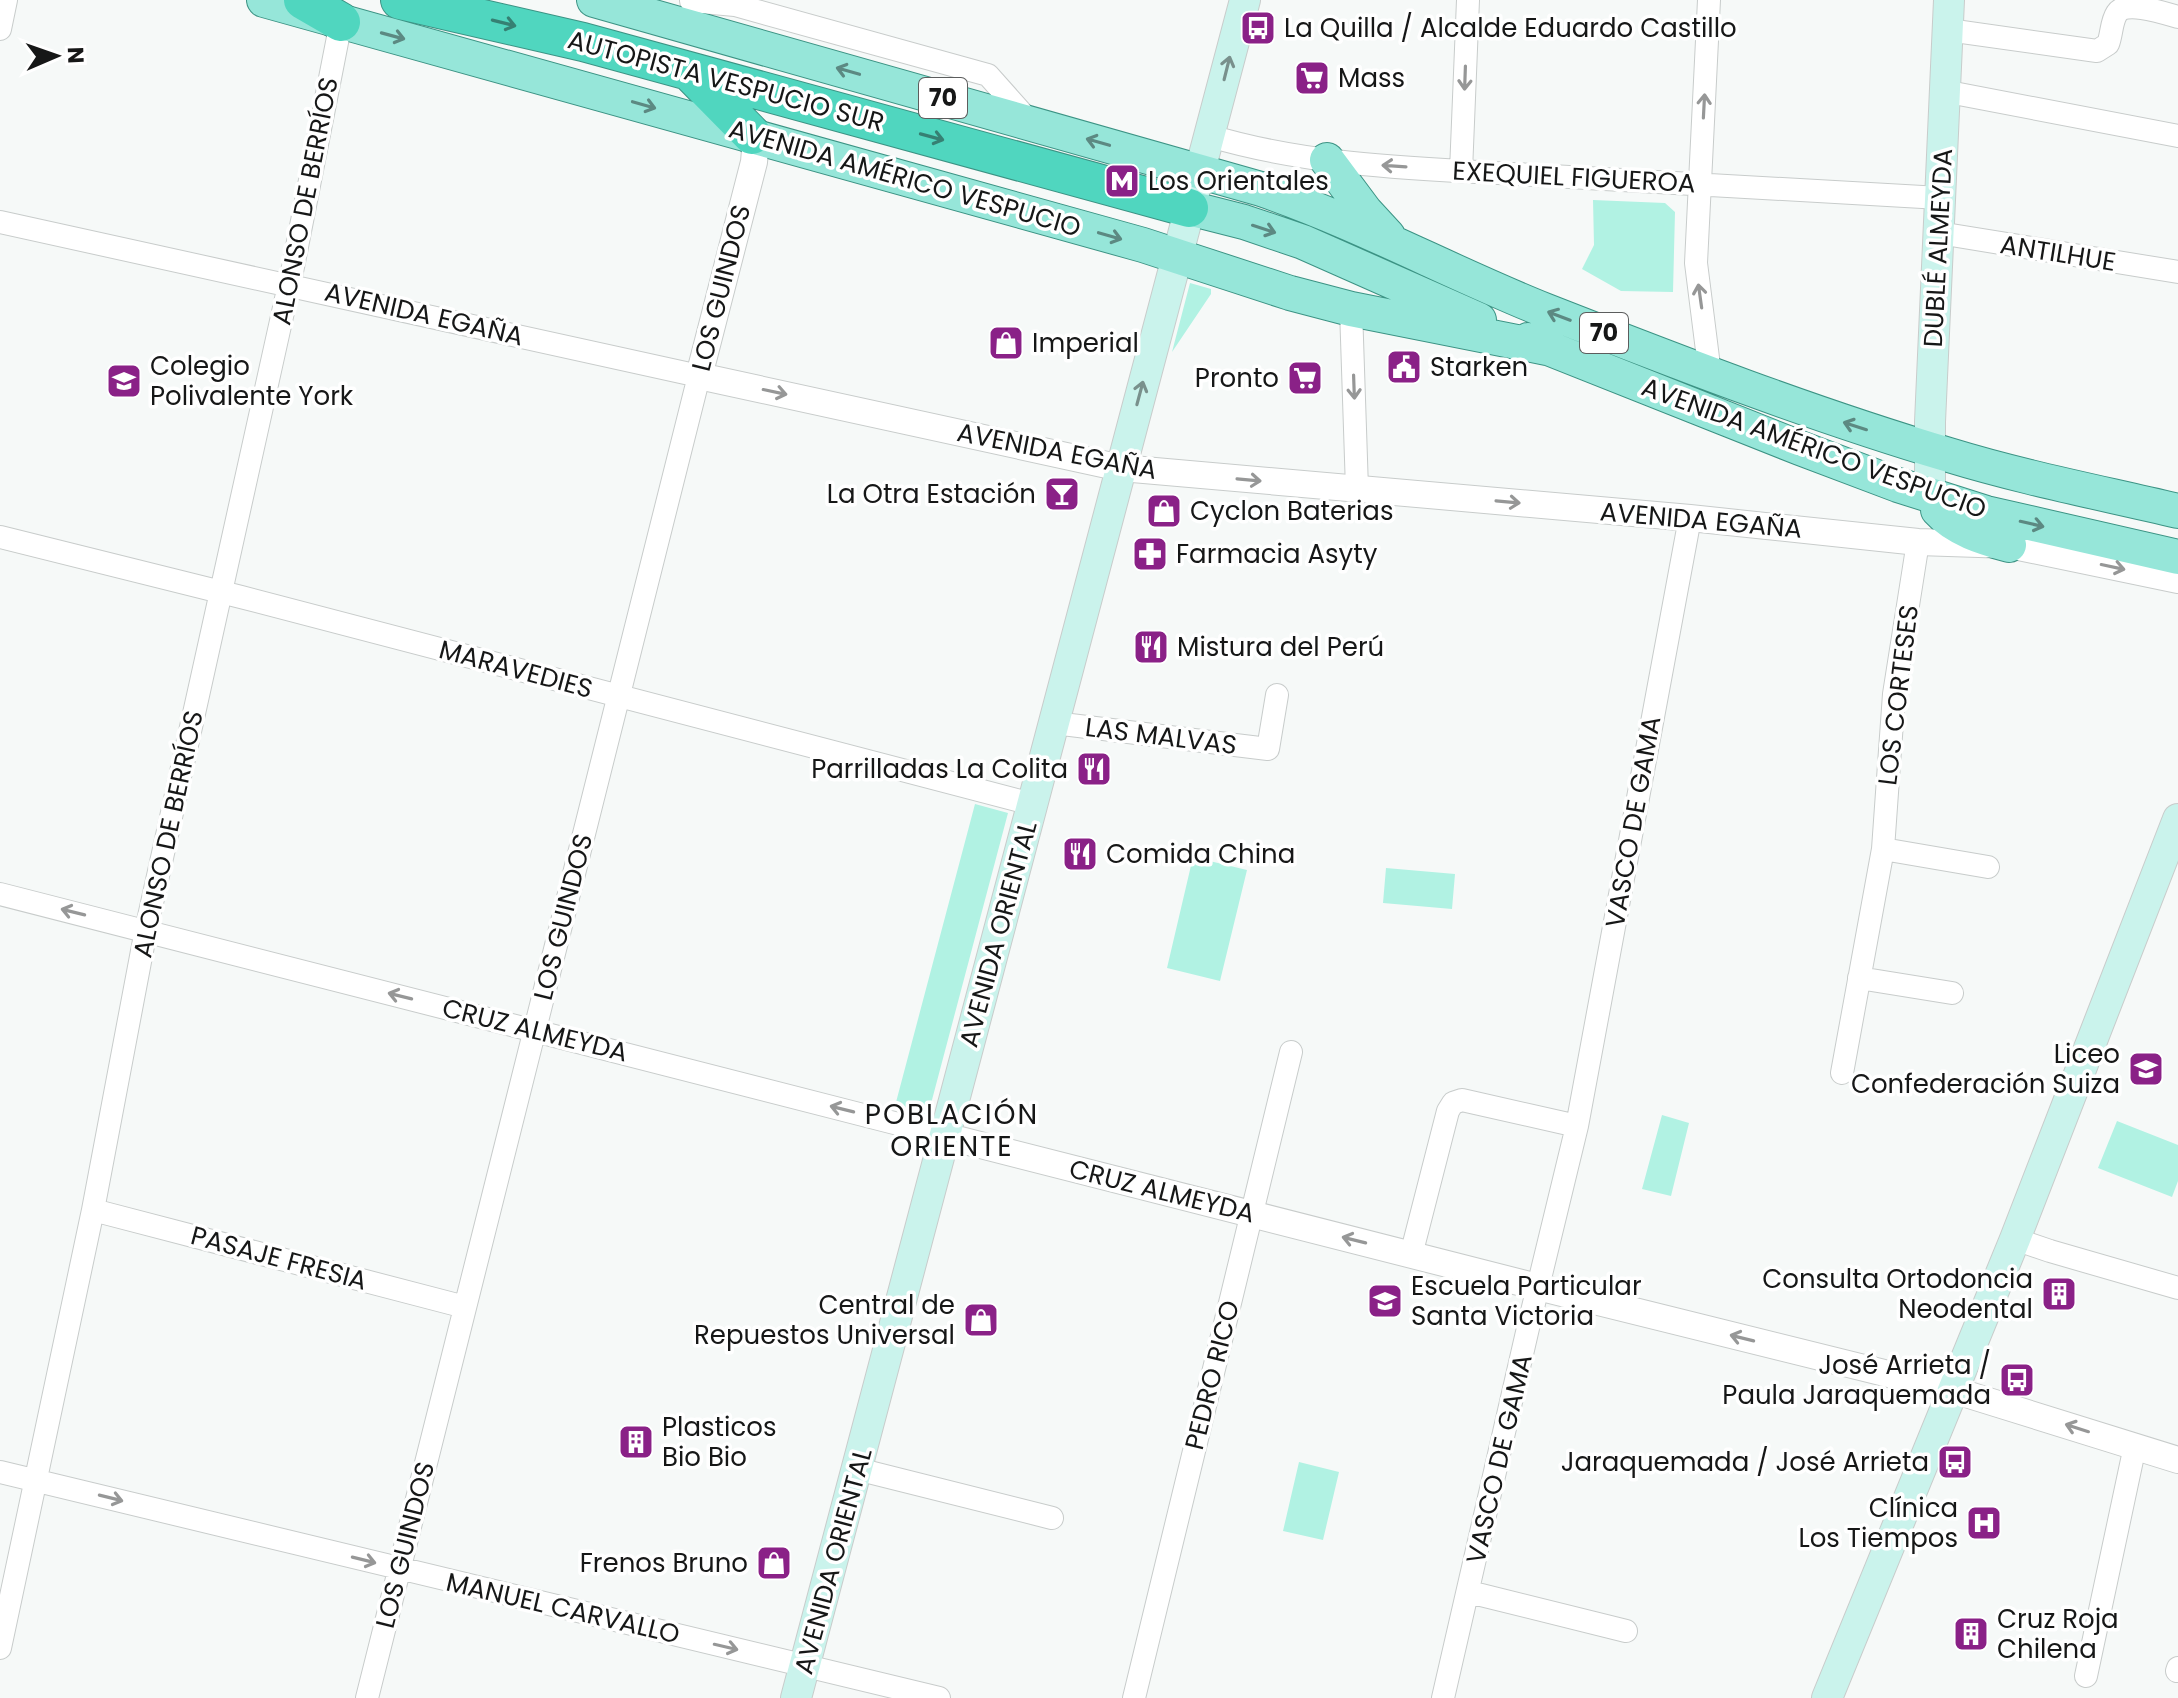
<svg xmlns="http://www.w3.org/2000/svg" width="2178" height="1698" font-family="Poppins,sans-serif">
<style>
.grass{fill:#b1f2e3}
.lines{fill:none;stroke-linecap:round;stroke-linejoin:round}
.minor-casing{stroke:#c8cccb;stroke-width:24}
.tertiary-casing{stroke:#c8cccb;stroke-width:28}
.secondary-casing{stroke:#c8cccb;stroke-width:32}
.primary-casing{stroke:#3c9384;stroke-width:36}
.motorway-casing{stroke:#3c9384;stroke-width:40}
.minor{stroke:#fff;stroke-width:22}
.tertiary{stroke:#fff;stroke-width:26}
.secondary{stroke:#caf3ec;stroke-width:30}
.primary{stroke:#96e6d9;stroke-width:34}
.motorway{stroke:#50d6bf;stroke-width:38}
.oneway{stroke:#368073}
.oneway2{stroke:#5c8982}
.oneway3{stroke:#79908c}
.oneway4{stroke:#969797}
.labels{text-anchor:middle;stroke-width:7;stroke-linejoin:round;paint-order:stroke}
.shield{fill:#fff;stroke:#5c5d5d;stroke-width:2}
.shield-label{font-size:24px;font-weight:bold;fill:#161717}
.poi-label{font-size:26px;fill:#161717;stroke:#fff;text-anchor:start}
.street-label{font-size:26px;fill:#161717;stroke:#fff}
.neighbourhood-label{font-size:28px;letter-spacing:2px;fill:#161717;stroke:#fff}
</style>
<rect width="100%" height="100%" fill="#f6f9f8"/>
<path class="grass" d="M1593,200L1665,203L1675,212L1673,292L1621,291L1582,269L1594,245Z
M1190,283L1211,289V294L1172,352Z
M975,804L1008,813L928,1115L895,1106Z
M1193,857L1247,870L1220,981L1167,968Z
M1386,868L1455,874L1452,909L1383,903Z
M1662,1115L1689,1123L1671,1196L1642,1189Z
M2117,1121L2178,1145V1181L2172,1197L2098,1168Z
M1299,1462L1339,1472L1323,1540L1283,1531Z"/>
<g class="lines">
<defs>
<path id="minor" d="M1709,0L1696,263L1710,374
M691,1L735,5L988,75L1029,121
M0,29L6,0
M1948,30L2097,51L2108,44C2112,34 2111,22 2117,13C2125,0 2164,13 2178,17
M1945,90L1959,94L2178,136
M1210,136C1314,167 1426,169 1534,175C1670,182 1805,190 1940,198
M1461,171L1468,0
M0,222L699,376L367,1698
M1939,233L2178,272
M1351,309L1357,489
M0,537L241,597L1032,804
M1054,723L1268,749L1277,695
M1883,849L1988,867
M0,894L945,1136
M1859,978L1952,993
M1842,1073L1883,849L1894,694L1918,542
M93,1210L465,1307
M2015,1239L2050,1251L2178,1288
M1411,1255L1448,1111L1453,1103L1462,1100L1577,1126
M857,1469L1052,1518
M0,1472L939,1698
M1469,1592L1626,1631
M0,1648L93,1210L146,930L293,267L341,22
M2177,1671L2178,1668
M2086,1676L2135,1446
M1134,1698L1291,1052
M1443,1698L1528,1328L1577,1126L1690,518"/>
<path id="tertiary" d="M752,135L755,150L754,162L699,376L1121,468L1690,518L1918,542L2009,545L2178,580
M945,1136L1522,1283L1953,1390L2178,1460"/>
<path id="secondary" d="M1930,495V422L1949,0
M796,1698L1245,0
M1827,1698L2015,1239L2178,819"/>
<path id="primary" d="M264,0L1143,245L1290,293L1351,309L1547,348
M594,0L1261,189C1358,222 1449,272 1544,310C1677,362 1811,414 1949,455C2024,478 2102,493 2178,511
M1327,160L1365,211L1388,236
M1189,208L1244,222L1303,242L1479,320
M1528,340L1800,448L1898,485L1986,513L2178,557
M1938,510C1956,530 1984,538 2009,545"/>
<path id="motorway" d="M303,0L341,22
M400,0L583,42L1189,208
M691,73L752,135"/>
</defs>
<use href="#minor" class="minor-casing"/>
<use href="#tertiary" class="tertiary-casing"/>
<use href="#secondary" class="secondary-casing"/>
<use href="#primary" class="primary-casing"/>
<use href="#motorway" class="motorway-casing"/>
<use href="#minor" class="minor"/>
<use href="#tertiary" class="tertiary"/>
<use href="#secondary" class="secondary"/>
<use href="#primary" class="primary"/>
<use href="#motorway" class="motorway"/>
</g>
<defs><path id="oneway-shaft" d="M-6 0H5M1.5-3L5.5 0L1.5 3" fill="none" stroke-width="1.6" stroke-linecap="round" stroke-linejoin="round" transform="scale(2)"/></defs>
<g class="oneway">
<use href="#oneway-shaft" transform="translate(504 23) rotate(14)"/>
<use href="#oneway-shaft" transform="translate(932 137) rotate(15)"/>
</g>
<g class="oneway2">
<use href="#oneway-shaft" transform="translate(393 36) rotate(15)"/>
<use href="#oneway-shaft" transform="translate(848 71) rotate(-164)"/>
<use href="#oneway-shaft" transform="translate(644 105) rotate(16)"/>
<use href="#oneway-shaft" transform="translate(1098 142) rotate(-164)"/>
<use href="#oneway-shaft" transform="translate(1264 229) rotate(18)"/>
<use href="#oneway-shaft" transform="translate(1110 236) rotate(16)"/>
<use href="#oneway-shaft" transform="translate(1559 316) rotate(-159)"/>
<use href="#oneway-shaft" transform="translate(1855 426) rotate(-162)"/>
<use href="#oneway-shaft" transform="translate(2032 524) rotate(13)"/>
</g>
<g class="oneway3">
<use href="#oneway-shaft" transform="translate(1227 68) rotate(-76)"/>
<use href="#oneway-shaft" transform="translate(1140 393) rotate(-75)"/>
</g>
<g class="oneway4">
<use href="#oneway-shaft" transform="translate(1465 78) rotate(92)"/>
<use href="#oneway-shaft" transform="translate(1704 106) rotate(-87)"/>
<use href="#oneway-shaft" transform="translate(1394 166) rotate(-176)"/>
<use href="#oneway-shaft" transform="translate(1700 296) rotate(-98)"/>
<use href="#oneway-shaft" transform="translate(1354 387) rotate(88)"/>
<use href="#oneway-shaft" transform="translate(775 392) rotate(12)"/>
<use href="#oneway-shaft" transform="translate(1249 480) rotate(5)"/>
<use href="#oneway-shaft" transform="translate(1508 502) rotate(5)"/>
<use href="#oneway-shaft" transform="translate(2113 567) rotate(12)"/>
<use href="#oneway-shaft" transform="translate(73 912) rotate(-166)"/>
<use href="#oneway-shaft" transform="translate(400 996) rotate(-166)"/>
<use href="#oneway-shaft" transform="translate(842 1109) rotate(-166)"/>
<use href="#oneway-shaft" transform="translate(1354 1240) rotate(-166)"/>
<use href="#oneway-shaft" transform="translate(1742 1338) rotate(-166)"/>
<use href="#oneway-shaft" transform="translate(2077 1428) rotate(-162)"/>
<use href="#oneway-shaft" transform="translate(111 1498) rotate(14)"/>
<use href="#oneway-shaft" transform="translate(364 1560) rotate(14)"/>
<use href="#oneway-shaft" transform="translate(726 1647) rotate(13)"/>
</g>
<defs>
<symbol id="bus-square" viewBox="-11 -11 22 22"><rect x="-9" y="-9" width="18" height="18" rx="4" fill="#8a2187" stroke="#fff"/><path d="M-5-6H5V4H4V6H2V4H-2V6H-4V4H-5ZM-3.5-4V0h7V-4ZM-3.5 1.2v1.5H-2V1.2ZM2 1.2v1.5H3.5V1.2Z" fill="#fff"/></symbol>
<symbol id="supermarket-square" viewBox="-11 -11 22 22"><rect x="-9" y="-9" width="18" height="18" rx="4" fill="#8a2187" stroke="#fff"/><path d="M-6-5.5h2.5l.6 2H6L4.5 2H-2.5L-4.4-4H-6ZM-1.5 3.2a1.3 1.3 0 1 0 .1 0ZM3 3.2a1.3 1.3 0 1 0 .1 0Z" fill="#fff"/></symbol>
<symbol id="metro-square" viewBox="-11 -11 22 22"><rect x="-9" y="-9" width="18" height="18" rx="4" fill="#8a2187" stroke="#fff"/><path d="M-5.5 5V-5H-3L0 0L3-5H5.5V5H3V-.5L0 4L-3-.5V5Z" fill="#fff"/></symbol>
<symbol id="shop-square" viewBox="-11 -11 22 22"><rect x="-9" y="-9" width="18" height="18" rx="4" fill="#8a2187" stroke="#fff"/><path d="M-5-2.5h2.3a2.7 3.5 0 0 1 5.4 0H5L5.5 6h-11ZM-1.5-2.5h3a1.5 2.3 0 0 0-3 0Z" fill="#fff"/></symbol>
<symbol id="civic-square" viewBox="-11 -11 22 22"><rect x="-9" y="-9" width="18" height="18" rx="4" fill="#8a2187" stroke="#fff"/><path d="M-.6-6.5H3V-4.5H.6V-3L4-1V1h2V6H-6V1h2V-1L-.6-3ZM-1.2 2.5V6h2.4V2.5Z" fill="#fff"/></symbol>
<symbol id="school-square" viewBox="-11 -11 22 22"><rect x="-9" y="-9" width="18" height="18" rx="4" fill="#8a2187" stroke="#fff"/><path d="M0-5L7-2L0 1L-7-2ZM-4 1L0 2.5L4 1V4Q0 6-4 4Z" fill="#fff"/></symbol>
<symbol id="bar-square" viewBox="-11 -11 22 22"><rect x="-9" y="-9" width="18" height="18" rx="4" fill="#8a2187" stroke="#fff"/><path d="M-6-5H6L.8 .8V4.5H3.5V6h-7V4.5H-.8V.8Z" fill="#fff"/></symbol>
<symbol id="pharmacy-square" viewBox="-11 -11 22 22"><rect x="-9" y="-9" width="18" height="18" rx="4" fill="#8a2187" stroke="#fff"/><path d="M-2-6h4v4h4v4h-4v4h-4v-4h-4v-4h4Z" fill="#fff"/></symbol>
<symbol id="restaurant-square" viewBox="-11 -11 22 22"><rect x="-9" y="-9" width="18" height="18" rx="4" fill="#8a2187" stroke="#fff"/><path d="M-5-6h1v4h1v-4h1v4h1v-4h1v5L-1.5 .5V6h-2V.5L-5-1ZM5-6V6H3V1.5H1.5Q1.5-4 5-6Z" fill="#fff"/></symbol>
<symbol id="building-square" viewBox="-11 -11 22 22"><rect x="-9" y="-9" width="18" height="18" rx="4" fill="#8a2187" stroke="#fff"/><path d="M-4-6H4V6H1V3H-1V6H-4ZM-2.5-4.3h1.7v1.8h-1.7ZM.8-4.3h1.7v1.8H.8ZM-2.5-1h1.7V.8h-1.7ZM.8-1h1.7V.8H.8Z" fill="#fff"/></symbol>
<symbol id="hospital-square" viewBox="-11 -11 22 22"><rect x="-9" y="-9" width="18" height="18" rx="4" fill="#8a2187" stroke="#fff"/><path d="M-5-5h3v3.5h4V-5h3V5h-3V1.5h-4V5h-3Z" fill="#fff"/></symbol>
</defs>
<g fill-rule="evenodd">
<use href="#bus-square" x="1238" y="8" width="40" height="40"/>
<use href="#supermarket-square" x="1292" y="58" width="40" height="40"/>
<use href="#metro-square" x="1102" y="161" width="40" height="40"/>
<use href="#shop-square" x="986" y="323" width="40" height="40"/>
<use href="#civic-square" x="1384" y="347" width="40" height="40"/>
<use href="#supermarket-square" x="1285" y="358" width="40" height="40"/>
<use href="#school-square" x="104" y="361" width="40" height="40"/>
<use href="#bar-square" x="1042" y="474" width="40" height="40"/>
<use href="#shop-square" x="1144" y="491" width="40" height="40"/>
<use href="#pharmacy-square" x="1130" y="534" width="40" height="40"/>
<use href="#restaurant-square" x="1131" y="627" width="40" height="40"/>
<use href="#restaurant-square" x="1074" y="749" width="40" height="40"/>
<use href="#restaurant-square" x="1060" y="834" width="40" height="40"/>
<use href="#school-square" x="2126" y="1049" width="40" height="40"/>
<use href="#building-square" x="2039" y="1274" width="40" height="40"/>
<use href="#school-square" x="1365" y="1281" width="40" height="40"/>
<use href="#shop-square" x="961" y="1300" width="40" height="40"/>
<use href="#bus-square" x="1997" y="1360" width="40" height="40"/>
<use href="#building-square" x="616" y="1422" width="40" height="40"/>
<use href="#bus-square" x="1935" y="1442" width="40" height="40"/>
<use href="#hospital-square" x="1964" y="1503" width="40" height="40"/>
<use href="#shop-square" x="754" y="1543" width="40" height="40"/>
<use href="#building-square" x="1951" y="1614" width="40" height="40"/>
</g>
<g class="labels">
<g class="shield">
<rect x="919" y="78" width="48" height="40" rx="6"/>
<rect x="1580" y="313" width="48" height="40" rx="6"/>
</g>
<g class="shield-label">
<text x="943" y="106">70</text>
<text x="1604" y="341">70</text>
</g>
<g class="poi-label">
<text x="1284" y="37">La Quilla / Alcalde Eduardo Castillo</text>
<text x="1338" y="87">Mass</text>
<text x="1148" y="190">Los Orientales</text>
<text x="1032" y="352">Imperial</text>
<text x="150" y="375">Colegio<tspan x="150" dy="30">Polivalente York</tspan></text>
<text x="1430" y="376">Starken</text>
<text x="1279" y="387" text-anchor="end">Pronto</text>
<text x="1036" y="503" text-anchor="end">La Otra Estación</text>
<text x="1190" y="520">Cyclon Baterias</text>
<text x="1176" y="563">Farmacia Asyty</text>
<text x="1177" y="656">Mistura del Perú</text>
<text x="1068" y="778" text-anchor="end">Parrilladas La Colita</text>
<text x="1106" y="863">Comida China</text>
<text x="2120" y="1063" text-anchor="end">Liceo<tspan x="2120" dy="30">Confederación Suiza</tspan></text>
<text x="2033" y="1288" text-anchor="end">Consulta Ortodoncia<tspan x="2033" dy="30">Neodental</tspan></text>
<text x="1411" y="1295">Escuela Particular<tspan x="1411" dy="30">Santa Victoria</tspan></text>
<text x="955" y="1314" text-anchor="end">Central de<tspan x="955" dy="30">Repuestos Universal</tspan></text>
<text x="1991" y="1374" text-anchor="end">José Arrieta /<tspan x="1991" dy="30">Paula Jaraquemada</tspan></text>
<text x="662" y="1436">Plasticos<tspan x="662" dy="30">Bio Bio</tspan></text>
<text x="1929" y="1471" text-anchor="end">Jaraquemada / José Arrieta</text>
<text x="1958" y="1517" text-anchor="end">Clínica<tspan x="1958" dy="30">Los Tiempos</tspan></text>
<text x="748" y="1572" text-anchor="end">Frenos Bruno</text>
<text x="1997" y="1628">Cruz Roja<tspan x="1997" dy="30">Chilena</tspan></text>
</g>
<g class="street-label">
<text transform="translate(726 81) rotate(15)" y="9">AUTOPISTA VESPUCIO SUR</text>
<text transform="translate(1574 177) rotate(3)" y="9">EXEQUIEL FIGUEROA</text>
<text transform="translate(905 178) rotate(16)" y="9">AVENIDA AMÉRICO VESPUCIO</text>
<text transform="translate(305 201) rotate(-79)" y="9">ALONSO DE BERRÍOS</text>
<text transform="translate(1938 248) rotate(-87)" y="9">DUBLÉ ALMEYDA</text>
<text transform="translate(2058 253) rotate(9)" y="9">ANTILHUE</text>
<text transform="translate(721 288) rotate(-76)" y="9">LOS GUINDOS</text>
<text transform="translate(424 314) rotate(13)" y="9">AVENIDA EGAÑA</text>
<text transform="translate(1814 448) rotate(20)" y="9">AVENIDA AMÉRICO VESPUCIO</text>
<text transform="translate(1057 451) rotate(11)" y="9">AVENIDA EGAÑA</text>
<text transform="translate(1701 520) rotate(5)" y="9">AVENIDA EGAÑA</text>
<text transform="translate(516 669) rotate(15)" y="9">MARAVEDIES</text>
<text transform="translate(1898 695) rotate(-83)" y="9">LOS CORTESES</text>
<text transform="translate(1161 736) rotate(7)" y="9">LAS MALVAS</text>
<text transform="translate(1633 822) rotate(-80)" y="9">VASCO DE GAMA</text>
<text transform="translate(168 834) rotate(-78)" y="9">ALONSO DE BERRÍOS</text>
<text transform="translate(563 917) rotate(-76)" y="9">LOS GUINDOS</text>
<text transform="translate(998 934) rotate(-75)" y="9">AVENIDA ORIENTAL</text>
<text transform="translate(535 1030) rotate(14)" y="9">CRUZ ALMEYDA</text>
<text transform="translate(1162 1191) rotate(14)" y="9">CRUZ ALMEYDA</text>
<text transform="translate(279 1258) rotate(15)" y="9">PASAJE FRESIA</text>
<text transform="translate(1212 1375) rotate(-76)" y="9">PEDRO RICO</text>
<text transform="translate(1499 1459) rotate(-77)" y="9">VASCO DE GAMA</text>
<text transform="translate(405 1545) rotate(-76)" y="9">LOS GUINDOS</text>
<text transform="translate(833 1561) rotate(-75)" y="9">AVENIDA ORIENTAL</text>
<text transform="translate(563 1608) rotate(13)" y="9">MANUEL CARVALLO</text>
</g>
<g class="neighbourhood-label">
<text x="952" y="1124">POBLACIÓN<tspan x="952" dy="32">ORIENTE</tspan></text>
</g>
</g>
<g transform="translate(56 56) rotate(88)" stroke="#ffffff" stroke-width="6" paint-order="stroke">
<path d="M0-6L14 30L0 20L-14 30Z" fill="#161717"/>
<text y="-12" font-size="22" font-weight="bold" text-anchor="middle" fill="#161717">N</text>
</g>
</svg>
